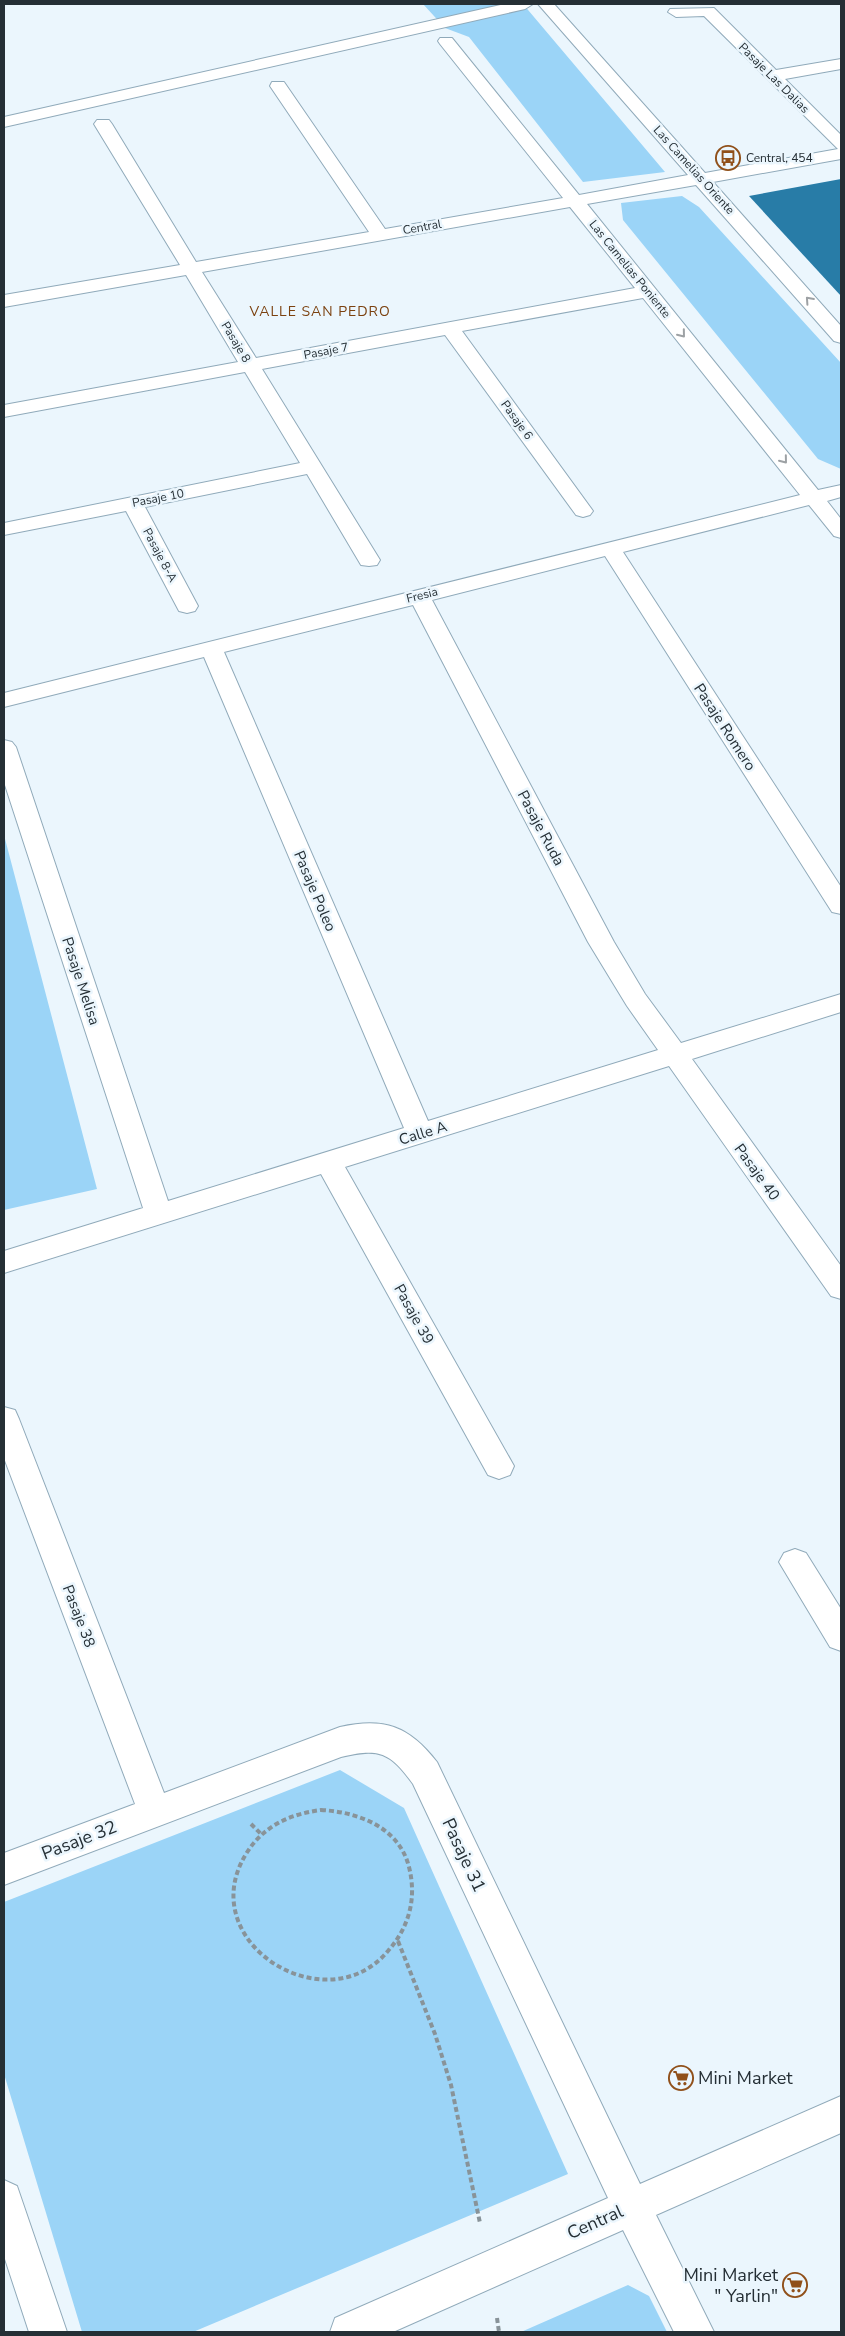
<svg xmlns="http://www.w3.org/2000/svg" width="845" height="2336" font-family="'Nunito Sans',sans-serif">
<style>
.green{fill:#9bd4f7}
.building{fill:#287ca7}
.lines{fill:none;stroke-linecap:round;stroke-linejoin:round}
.minor-casing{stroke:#90aaba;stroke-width:2}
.path{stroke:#889399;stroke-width:4;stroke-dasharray:5 3;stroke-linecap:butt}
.minor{fill:#fff;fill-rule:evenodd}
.oneway{stroke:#9da1a4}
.labels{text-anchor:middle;stroke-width:5;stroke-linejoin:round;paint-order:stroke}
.far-street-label{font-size:12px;fill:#252f35;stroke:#ebf6fd}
.far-poi-label{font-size:12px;fill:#252f35;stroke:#ebf6fd;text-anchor:start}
.far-neighbourhood-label{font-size:14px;letter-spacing:1px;fill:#7b410f;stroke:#ebf6fd}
.street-label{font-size:15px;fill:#252f35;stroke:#ebf6fd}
.near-street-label{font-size:18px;fill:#252f35;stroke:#ebf6fd}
.near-poi-label{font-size:18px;fill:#252f35;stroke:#ebf6fd;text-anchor:start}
</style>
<rect width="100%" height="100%" fill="#ebf6fd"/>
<path class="green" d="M423,4H523L665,172L583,182L469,37L445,28Z
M682,196L699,207L841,363V469L818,459L623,220L621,203Z
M4,835L97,1189L4,1210Z
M340,1770L404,1808L568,2174L193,2332H82L4,2074V1902Z
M628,2285L649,2296L667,2332H521Z"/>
<path class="building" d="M841,179V296L749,196Z"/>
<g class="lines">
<defs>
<path id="minor" d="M505,4H533L525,9L4,127V117Z
M538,4H554L705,173L838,149L704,16L676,17L668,12L670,9L714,8L776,70L841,59V69L785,79L841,135V159L713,182L841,326V343L834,341L696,185L587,204L818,490L841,485V497L827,501L841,519V538L834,536L809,505L623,552L841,887V914L832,912L605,556L432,600L614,942L645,994L681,1043L841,994V1012L692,1059L841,1266V1299L831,1296L669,1066L345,1167L514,1466L510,1475L499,1479L488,1475L321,1174L4,1273V1251L143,1208L4,782V740L12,742L16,747L168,1201L404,1128L204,657L4,707V693L800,495L643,298L462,331L593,511L590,515L583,517L576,515L445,335L262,369L380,560L377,565L369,566L361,565L307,474L145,507L198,606L195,611L187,613L179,611L126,511L4,535V523L300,463L245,372L4,417V405L238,362L186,275L4,307V295L180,265L94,124L97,120H109L112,124L196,262L369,232L270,86L272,82H284L385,229L563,198L440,44L438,41L440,38H452L579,195L688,175ZM570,207L635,288L256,358L202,272ZM413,605L588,942L627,1006L658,1050L428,1121L224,652Z
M4,1407L15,1410L19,1419L164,1793L340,1727C384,1717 409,1726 437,1762L640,2184L841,2096V2133L656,2215L714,2332H674L623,2230L393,2332H330L335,2318L608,2198L413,1784C390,1752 379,1748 341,1757L4,1885V1853L135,1804L4,1458Z
M795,1549L806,1553L841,1609V1651L830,1647L779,1562L784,1553Z
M4,2180L17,2186L67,2332H29L4,2256Z"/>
</defs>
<use href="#minor" class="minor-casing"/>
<path class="path" d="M321,1810C358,1812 399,1827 409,1867C417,1899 409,1927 388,1951C326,2025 192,1942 246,1854C263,1826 290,1814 321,1810Z
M251,1824L261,1834
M398,1941L435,2034L451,2085L480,2223
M497,2318L499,2332"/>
<use href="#minor" class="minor"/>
</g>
<defs><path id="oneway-chevron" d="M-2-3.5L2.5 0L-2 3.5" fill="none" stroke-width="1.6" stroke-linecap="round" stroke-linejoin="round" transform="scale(1.25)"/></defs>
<g class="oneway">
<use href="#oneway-chevron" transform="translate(809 300) rotate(-132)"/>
<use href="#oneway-chevron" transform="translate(682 334) rotate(51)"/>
<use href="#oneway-chevron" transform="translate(784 460) rotate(51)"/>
</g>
<defs>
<symbol id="bus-ring" viewBox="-11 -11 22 22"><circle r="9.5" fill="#ebf6fd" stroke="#90501a" stroke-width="1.5"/><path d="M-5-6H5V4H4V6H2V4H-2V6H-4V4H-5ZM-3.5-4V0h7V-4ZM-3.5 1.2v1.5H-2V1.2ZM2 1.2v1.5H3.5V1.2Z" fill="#90501a"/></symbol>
<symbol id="supermarket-ring" viewBox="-11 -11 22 22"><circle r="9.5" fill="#ebf6fd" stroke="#90501a" stroke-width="1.5"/><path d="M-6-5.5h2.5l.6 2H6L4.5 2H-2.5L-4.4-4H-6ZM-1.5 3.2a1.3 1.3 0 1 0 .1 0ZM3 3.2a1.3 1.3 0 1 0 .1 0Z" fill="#90501a"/></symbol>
</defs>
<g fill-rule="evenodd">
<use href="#bus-ring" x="714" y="144" width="28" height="28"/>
<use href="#supermarket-ring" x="667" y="2064" width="28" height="28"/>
<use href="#supermarket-ring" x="781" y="2271" width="28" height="28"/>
</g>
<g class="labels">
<g class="far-street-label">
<text transform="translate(774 78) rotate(45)" y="4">Pasaje Las Dalias</text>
<text transform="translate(694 170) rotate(48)" y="4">Las Camelias Oriente</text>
<text transform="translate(422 227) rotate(-10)" y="4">Central</text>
<text transform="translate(630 269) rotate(51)" y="4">Las Camelias Poniente</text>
<text transform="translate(236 342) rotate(59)" y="4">Pasaje 8</text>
<text transform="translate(326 351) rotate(-11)" y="4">Pasaje 7</text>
<text transform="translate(517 420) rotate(54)" y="4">Pasaje 6</text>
<text transform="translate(158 498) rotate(-11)" y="4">Pasaje 10</text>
<text transform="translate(160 555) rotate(62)" y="4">Pasaje 8-A</text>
<text transform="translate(422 595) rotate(-14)" y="4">Fresia</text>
</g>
<g class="far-poi-label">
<text x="746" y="162">Central, 454</text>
</g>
<g class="far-neighbourhood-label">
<text x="320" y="316">VALLE SAN PEDRO</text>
</g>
<g class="street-label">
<text transform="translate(725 727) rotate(57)" y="5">Pasaje Romero</text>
<text transform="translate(541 828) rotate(62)" y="5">Pasaje Ruda</text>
<text transform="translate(315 891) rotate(67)" y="5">Pasaje Poleo</text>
<text transform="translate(81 981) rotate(72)" y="5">Pasaje Melisa</text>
<text transform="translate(423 1133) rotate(-17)" y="5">Calle A</text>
<text transform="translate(757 1172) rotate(54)" y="5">Pasaje 40</text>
<text transform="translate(414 1314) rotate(61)" y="5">Pasaje 39</text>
<text transform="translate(79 1616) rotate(69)" y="5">Pasaje 38</text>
</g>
<g class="near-street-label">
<text transform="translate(79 1840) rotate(-21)" y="6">Pasaje 32</text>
<text transform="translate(464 1855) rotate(65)" y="6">Pasaje 31</text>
<text transform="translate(595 2222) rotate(-24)" y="6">Central</text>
</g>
<g class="near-poi-label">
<text x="698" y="2084">Mini Market</text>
<text x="778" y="2281" text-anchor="end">Mini Market<tspan x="778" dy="21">" Yarlin"</tspan></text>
</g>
</g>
<rect width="845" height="2336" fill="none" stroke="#252f35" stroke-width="10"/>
</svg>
